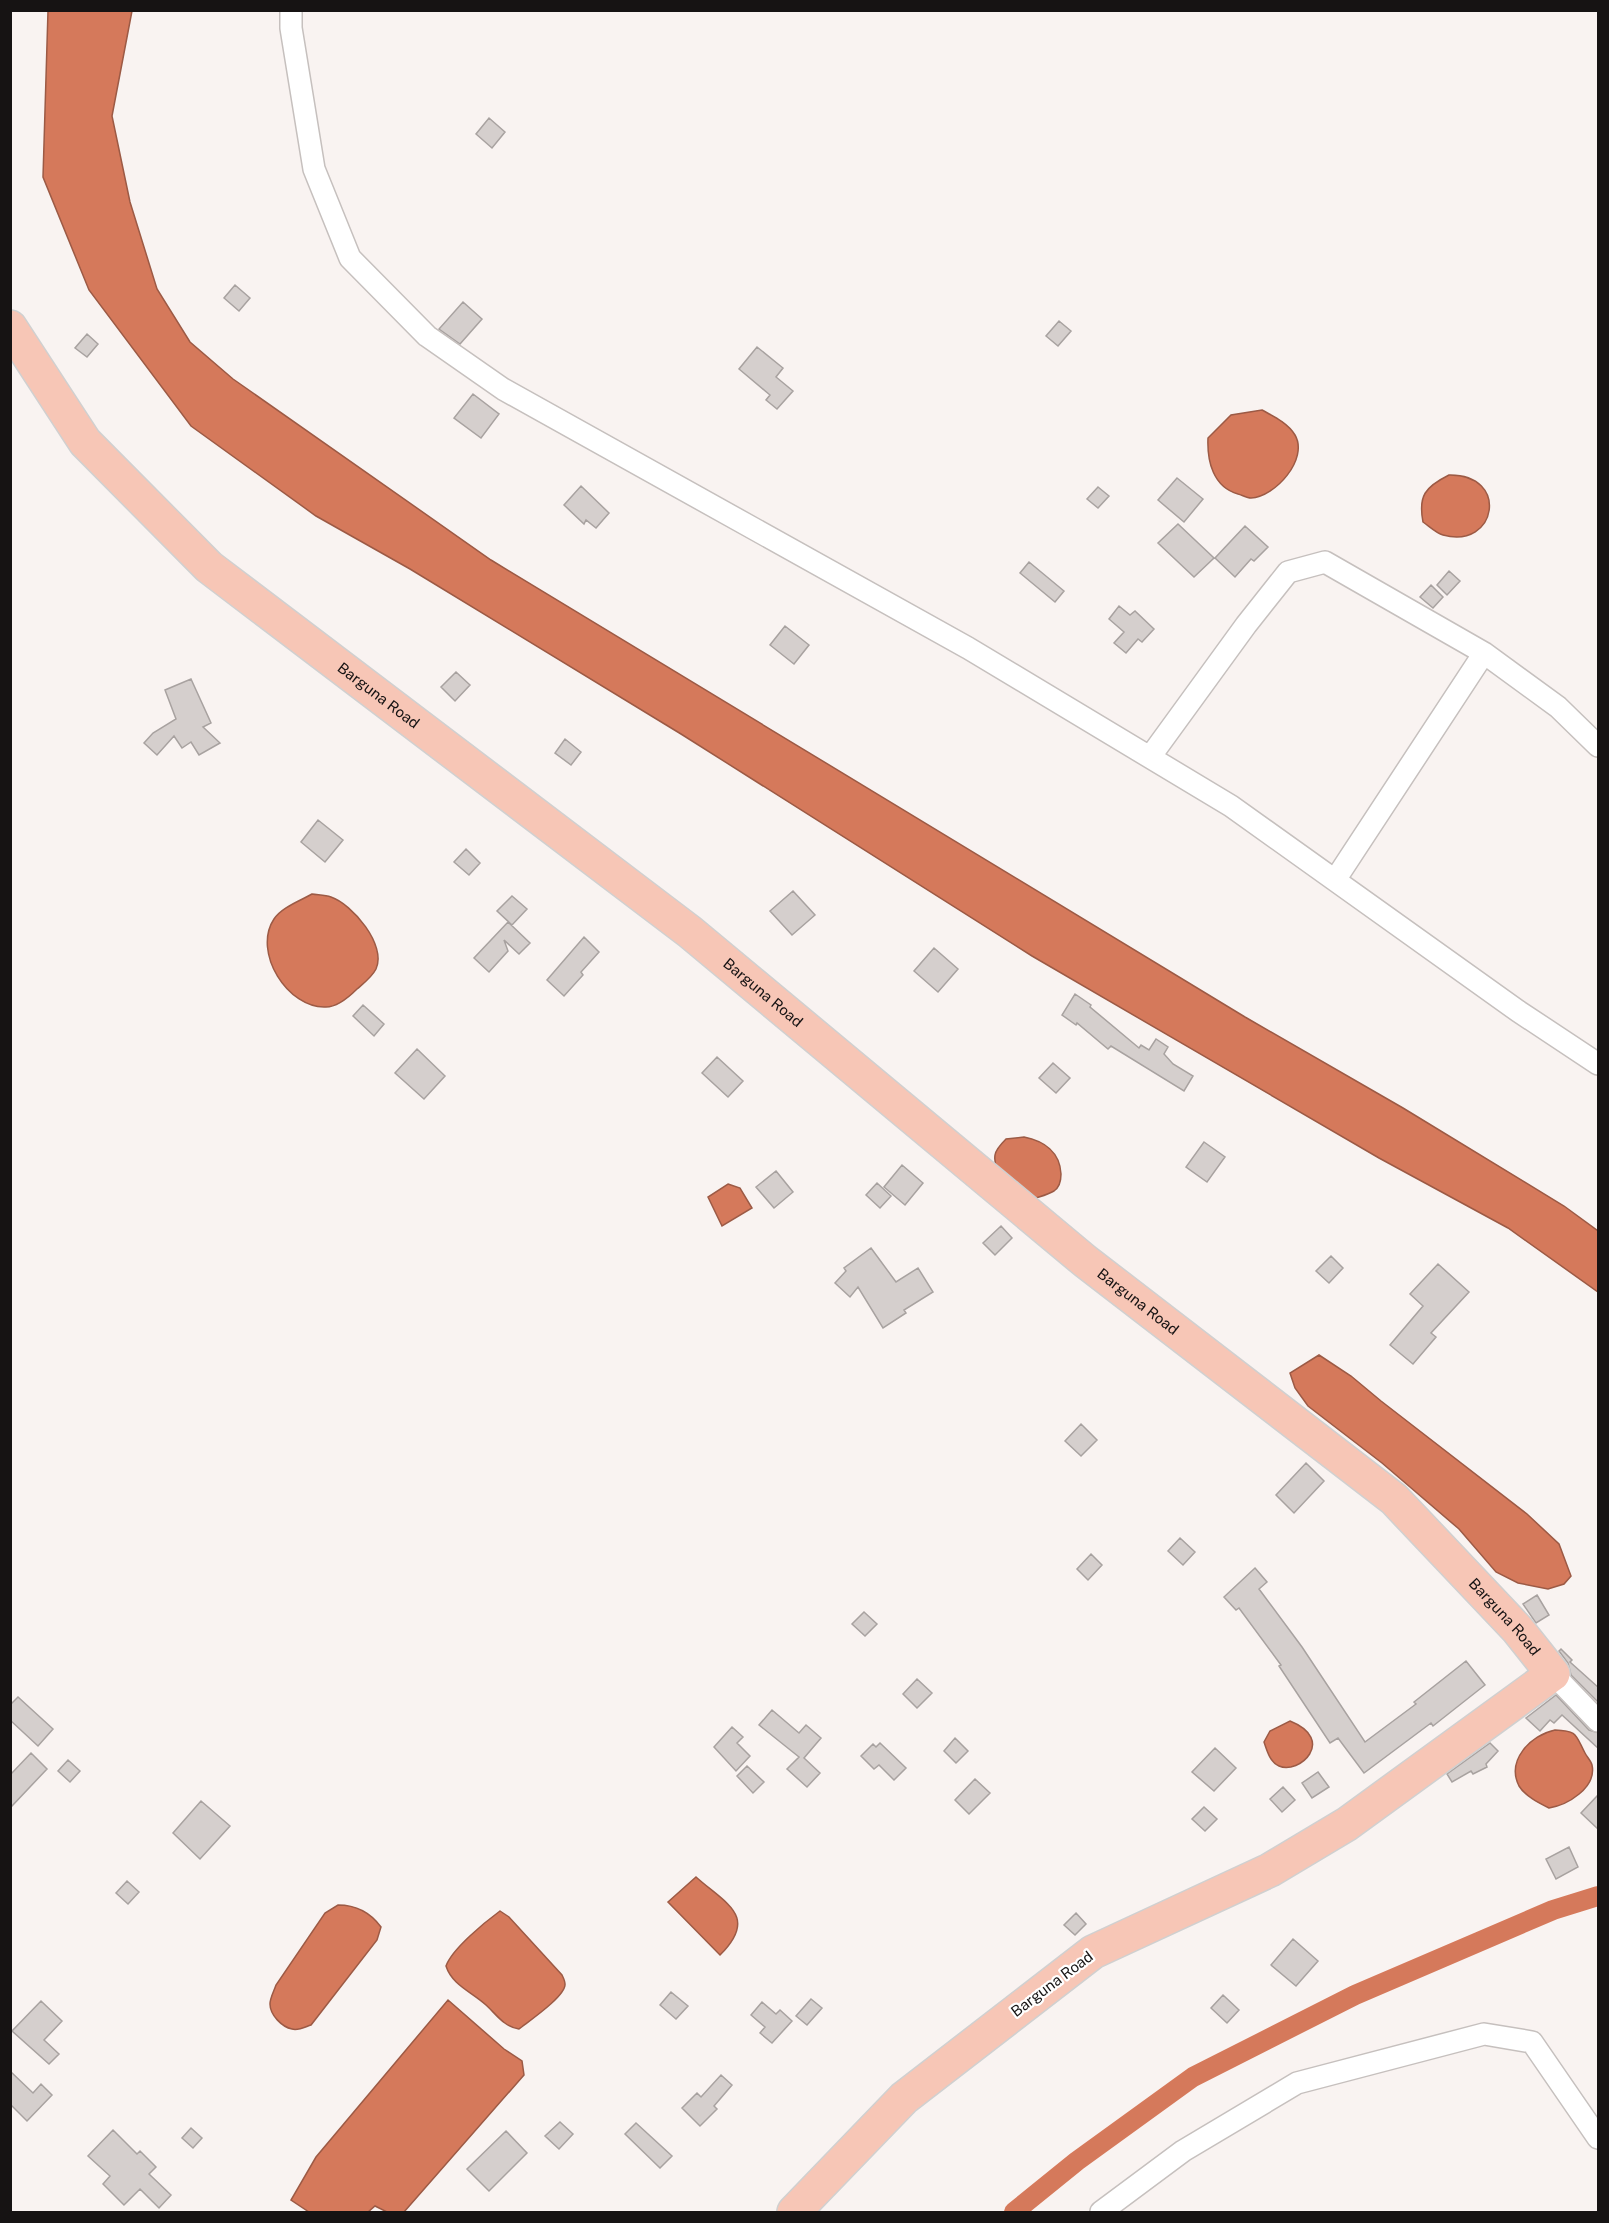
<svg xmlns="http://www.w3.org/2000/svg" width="1609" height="2223" font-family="'Public Sans',sans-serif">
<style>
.water{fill:#d5795b;stroke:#9c5a45;stroke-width:1.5}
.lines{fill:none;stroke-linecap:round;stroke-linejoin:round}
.canal{stroke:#d5795b;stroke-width:20}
.building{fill:#d5cfcd;stroke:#a8a2a0;stroke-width:1.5}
.street-casing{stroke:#c6c0be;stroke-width:24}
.primary-casing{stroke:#d0d0d0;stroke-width:36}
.street{stroke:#fff;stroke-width:21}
.primary{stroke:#f7c6b6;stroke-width:33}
.labels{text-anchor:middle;stroke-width:4.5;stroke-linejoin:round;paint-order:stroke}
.street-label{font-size:15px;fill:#161313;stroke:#fff}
</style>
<rect width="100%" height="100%" fill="#f9f3f1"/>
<path class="water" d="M48,11H132L112,116L130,202L157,289L190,342L233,379L491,560L1245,1017L1403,1108L1564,1206L1598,1231V1292L1508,1228L1379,1158L1032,956L681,734L410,569L316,516L191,426L89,290L43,177Z
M1262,410C1273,416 1288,423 1295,435C1309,459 1275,497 1251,498C1247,498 1242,495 1238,494C1213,487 1207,461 1208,438L1231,415Z
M1449,475C1510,474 1497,550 1443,535C1436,533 1429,526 1423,522C1418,496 1425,487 1449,475Z
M312,894C318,895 325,895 331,897C352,904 387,945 376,969C372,977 364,983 357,989C349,997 338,1007 326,1007C288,1009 252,952 274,919C282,907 300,901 312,894Z
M1024,1137C1044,1141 1060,1152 1061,1174C1061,1180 1060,1187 1054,1191C1049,1194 1042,1196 1036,1198C1019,1190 992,1178 995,1155C996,1149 1002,1143 1006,1139Z
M728,1184L740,1188L752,1208L722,1226L708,1197Z
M1319,1355L1351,1376L1381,1401L1527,1514L1559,1544L1571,1576L1564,1584L1548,1589L1518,1583L1496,1572L1459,1529L1382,1463L1308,1406L1295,1388L1290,1373Z
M1290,1721C1337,1740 1299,1775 1279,1766C1270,1762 1267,1751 1264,1742L1270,1731Z
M1555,1730C1578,1731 1575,1734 1585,1753C1587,1757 1591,1761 1592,1765C1597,1788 1567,1805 1549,1808C1539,1803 1525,1796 1519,1786C1506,1760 1531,1735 1555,1730Z
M696,1877C726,1904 759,1916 720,1955L668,1902Z
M338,1905C356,1905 370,1912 381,1927L377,1940L311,2025C305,2027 298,2031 292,2029C282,2027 270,2015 270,2004C270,1998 274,1991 276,1985L325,1913Z
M500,1911L509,1917L562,1975C563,1977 565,1982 565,1984C566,1996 529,2021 519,2029C503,2026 497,2015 486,2005C472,1992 452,1985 446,1966C452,1949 485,1922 500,1911Z
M448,2000L504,2049L522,2061L524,2075L404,2212H387L375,2206L368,2212H309L291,2200L316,2157Z"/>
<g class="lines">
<path class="canal" d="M1014,2212L1077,2161L1193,2077L1355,1995L1553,1910L1598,1896"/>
</g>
<path class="building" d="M489,118L505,132L492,148L476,134Z
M235,285L250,298L239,311L224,298Z
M463,302L482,319L460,344L439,329Z
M1059,321L1071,331L1058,346L1046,336Z
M87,334L98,344L87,357L75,348Z
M757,347L783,368L776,377L793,391L777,409L766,400L770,395L739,369Z
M473,394L499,414L481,438L454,418Z
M1177,478L1203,499L1184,522L1158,500Z
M581,486L609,513L596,528L586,520L584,524L564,505Z
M1098,487L1109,496L1098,508L1087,499Z
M1178,524L1214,558L1194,577L1158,543Z
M1245,526L1268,547L1254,561L1251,559L1235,577L1215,558Z
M1029,562L1064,591L1055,602L1020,573Z
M1449,571L1460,581L1447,595L1437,585Z
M1431,585L1443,597L1433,608L1420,597Z
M1119,606L1130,615L1135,611L1154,629L1142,642L1138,639L1126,653L1114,643L1124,632L1109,619Z
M785,626L809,645L794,664L770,645Z
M456,672L470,685L455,701L441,687Z
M191,679L211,723L203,727L220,743L199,755L191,742L182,748L174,736L157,755L144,743L153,733L176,719L165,690Z
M565,739L581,752L571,765L555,753Z
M318,820L343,840L325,862L301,842Z
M466,849L480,863L469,875L454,862Z
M793,891L815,915L792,935L770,911Z
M512,896L527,909L512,925L497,911Z
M508,922L530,943L519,954L504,940L508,951L489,972L474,958Z
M584,937L599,952L581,972L583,975L564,996L547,980Z
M934,948L958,969L938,992L914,971Z
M1075,994L1091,1005L1090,1007L1139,1048L1141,1045L1149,1050L1156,1039L1168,1047L1164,1054L1173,1064L1193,1076L1184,1091L1111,1046L1108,1049L1077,1023L1076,1025L1062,1015Z
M363,1005L384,1024L374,1036L353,1016Z
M417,1049L445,1076L424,1099L395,1073Z
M717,1057L743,1081L728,1097L702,1073Z
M1053,1063L1070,1078L1056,1093L1039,1078Z
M1204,1142L1225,1157L1207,1182L1186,1167Z
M902,1165L923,1183L905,1205L884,1187Z
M776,1171L793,1192L774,1208L756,1187Z
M877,1183L891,1196L880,1208L866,1195Z
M1001,1226L1012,1238L995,1255L983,1243Z
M871,1248L896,1282L918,1268L933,1292L904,1310L906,1313L883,1328L858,1287L850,1297L835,1283L846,1271L844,1268Z
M1331,1256L1343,1268L1329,1283L1316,1271Z
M1438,1264L1469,1292L1431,1333L1436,1337L1413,1364L1390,1345L1423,1306L1410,1294Z
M1081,1424L1097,1440L1081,1456L1065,1441Z
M1306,1463L1324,1481L1294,1513L1276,1495Z
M1180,1538L1195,1552L1183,1565L1168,1551Z
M1091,1554L1102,1565L1088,1580L1077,1569Z
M1255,1568L1267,1582L1259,1589L1302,1647L1365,1742L1416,1704L1414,1702L1466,1661L1485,1685L1433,1726L1431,1723L1364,1773L1338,1738L1330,1743L1279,1666L1281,1665L1239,1608L1236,1610L1224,1597Z
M1537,1595L1549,1615L1536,1623L1523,1604Z
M864,1612L877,1624L865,1636L852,1624Z
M1561,1649L1572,1660L1570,1662L1599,1688V1703L1571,1675L1568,1663L1559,1651Z
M917,1679L932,1693L917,1708L903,1694Z
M1556,1695L1589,1730L1599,1733V1749L1562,1715L1554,1723L1550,1720L1540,1731L1526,1718Z
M18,1697L53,1729L38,1746L10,1720V1705Z
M772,1710L799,1733L806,1725L821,1738L804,1758L820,1773L807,1787L787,1769L799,1757L759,1725Z
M732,1727L743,1737L737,1743L750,1756L736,1771L714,1747Z
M955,1738L968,1751L956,1763L944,1751Z
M880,1743L906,1768L894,1780L879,1765L874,1769L861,1756L873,1744L876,1747Z
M1490,1743L1498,1751L1486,1764L1487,1767L1473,1774L1471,1771L1452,1782L1447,1774Z
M1215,1748L1236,1768L1214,1791L1192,1772Z
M31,1753L47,1769L10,1808V1775Z
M68,1760L80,1771L70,1782L58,1771Z
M747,1766L764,1782L753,1793L737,1776Z
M1318,1772L1329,1787L1312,1798L1302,1783Z
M975,1779L990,1793L969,1814L955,1800Z
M1283,1787L1295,1800L1282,1812L1270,1799Z
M1599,1794V1830L1581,1813Z
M201,1801L230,1826L200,1859L173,1833Z
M1204,1807L1217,1819L1205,1831L1192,1819Z
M1569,1847L1578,1867L1556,1879L1546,1859Z
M127,1881L139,1892L128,1904L116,1893Z
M1076,1913L1086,1924L1075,1935L1064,1925Z
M1293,1939L1318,1961L1296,1986L1271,1965Z
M671,1992L688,2006L676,2019L660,2005Z
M1223,1995L1239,2010L1227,2023L1211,2008Z
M811,1999L822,2008L807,2025L796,2016Z
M41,2001L62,2021L44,2040L59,2054L49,2064L12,2031Z
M762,2002L776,2014L780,2010L792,2021L772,2043L760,2033L765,2027L751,2015Z
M10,2071L33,2093L41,2084L52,2095L27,2121L10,2104Z
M721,2075L732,2085L714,2106L717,2109L700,2126L682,2108L697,2093L701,2097Z
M560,2122L573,2134L559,2149L545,2136Z
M636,2123L672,2156L660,2168L625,2134Z
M191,2128L202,2138L193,2148L182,2138Z
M113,2130L137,2154L140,2151L156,2167L149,2174L171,2195L159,2208L140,2189L124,2205L103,2184L110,2176L88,2156Z
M506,2131L527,2153L489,2191L467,2169Z"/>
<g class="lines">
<defs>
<path id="street" d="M291,10V28L314,169L350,258L427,336L503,389L968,648L1231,806L1518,1011L1598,1064
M1150,757L1246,625L1288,572L1325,562L1484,653L1558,707L1598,746
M1335,880L1484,653
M1553,1674L1598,1721
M1101,2212L1183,2151L1297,2083L1484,2034L1532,2042L1598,2138"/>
<g id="primary">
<path id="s1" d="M10,327L85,442L209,567L690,932L1085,1261L1394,1499L1518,1630L1553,1674L1347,1824L1270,1870L1093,1952L904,2098L794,2212"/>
</g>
</defs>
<use href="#street" class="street-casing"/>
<use href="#primary" class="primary-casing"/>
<use href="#street" class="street"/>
<use href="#primary" class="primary"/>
</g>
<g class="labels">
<g class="street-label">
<text dy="5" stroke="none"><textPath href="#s1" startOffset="526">Barguna Road</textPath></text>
<text dy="5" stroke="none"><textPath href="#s1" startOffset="1012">Barguna Road</textPath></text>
<text dy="5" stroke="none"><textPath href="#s1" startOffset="1498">Barguna Road</textPath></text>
<text dy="5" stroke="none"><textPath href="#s1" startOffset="1983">Barguna Road</textPath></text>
<text transform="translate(1052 1984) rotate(-37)" y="5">Barguna Road</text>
</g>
</g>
<rect width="1609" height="2223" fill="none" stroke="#161313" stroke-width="24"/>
</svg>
